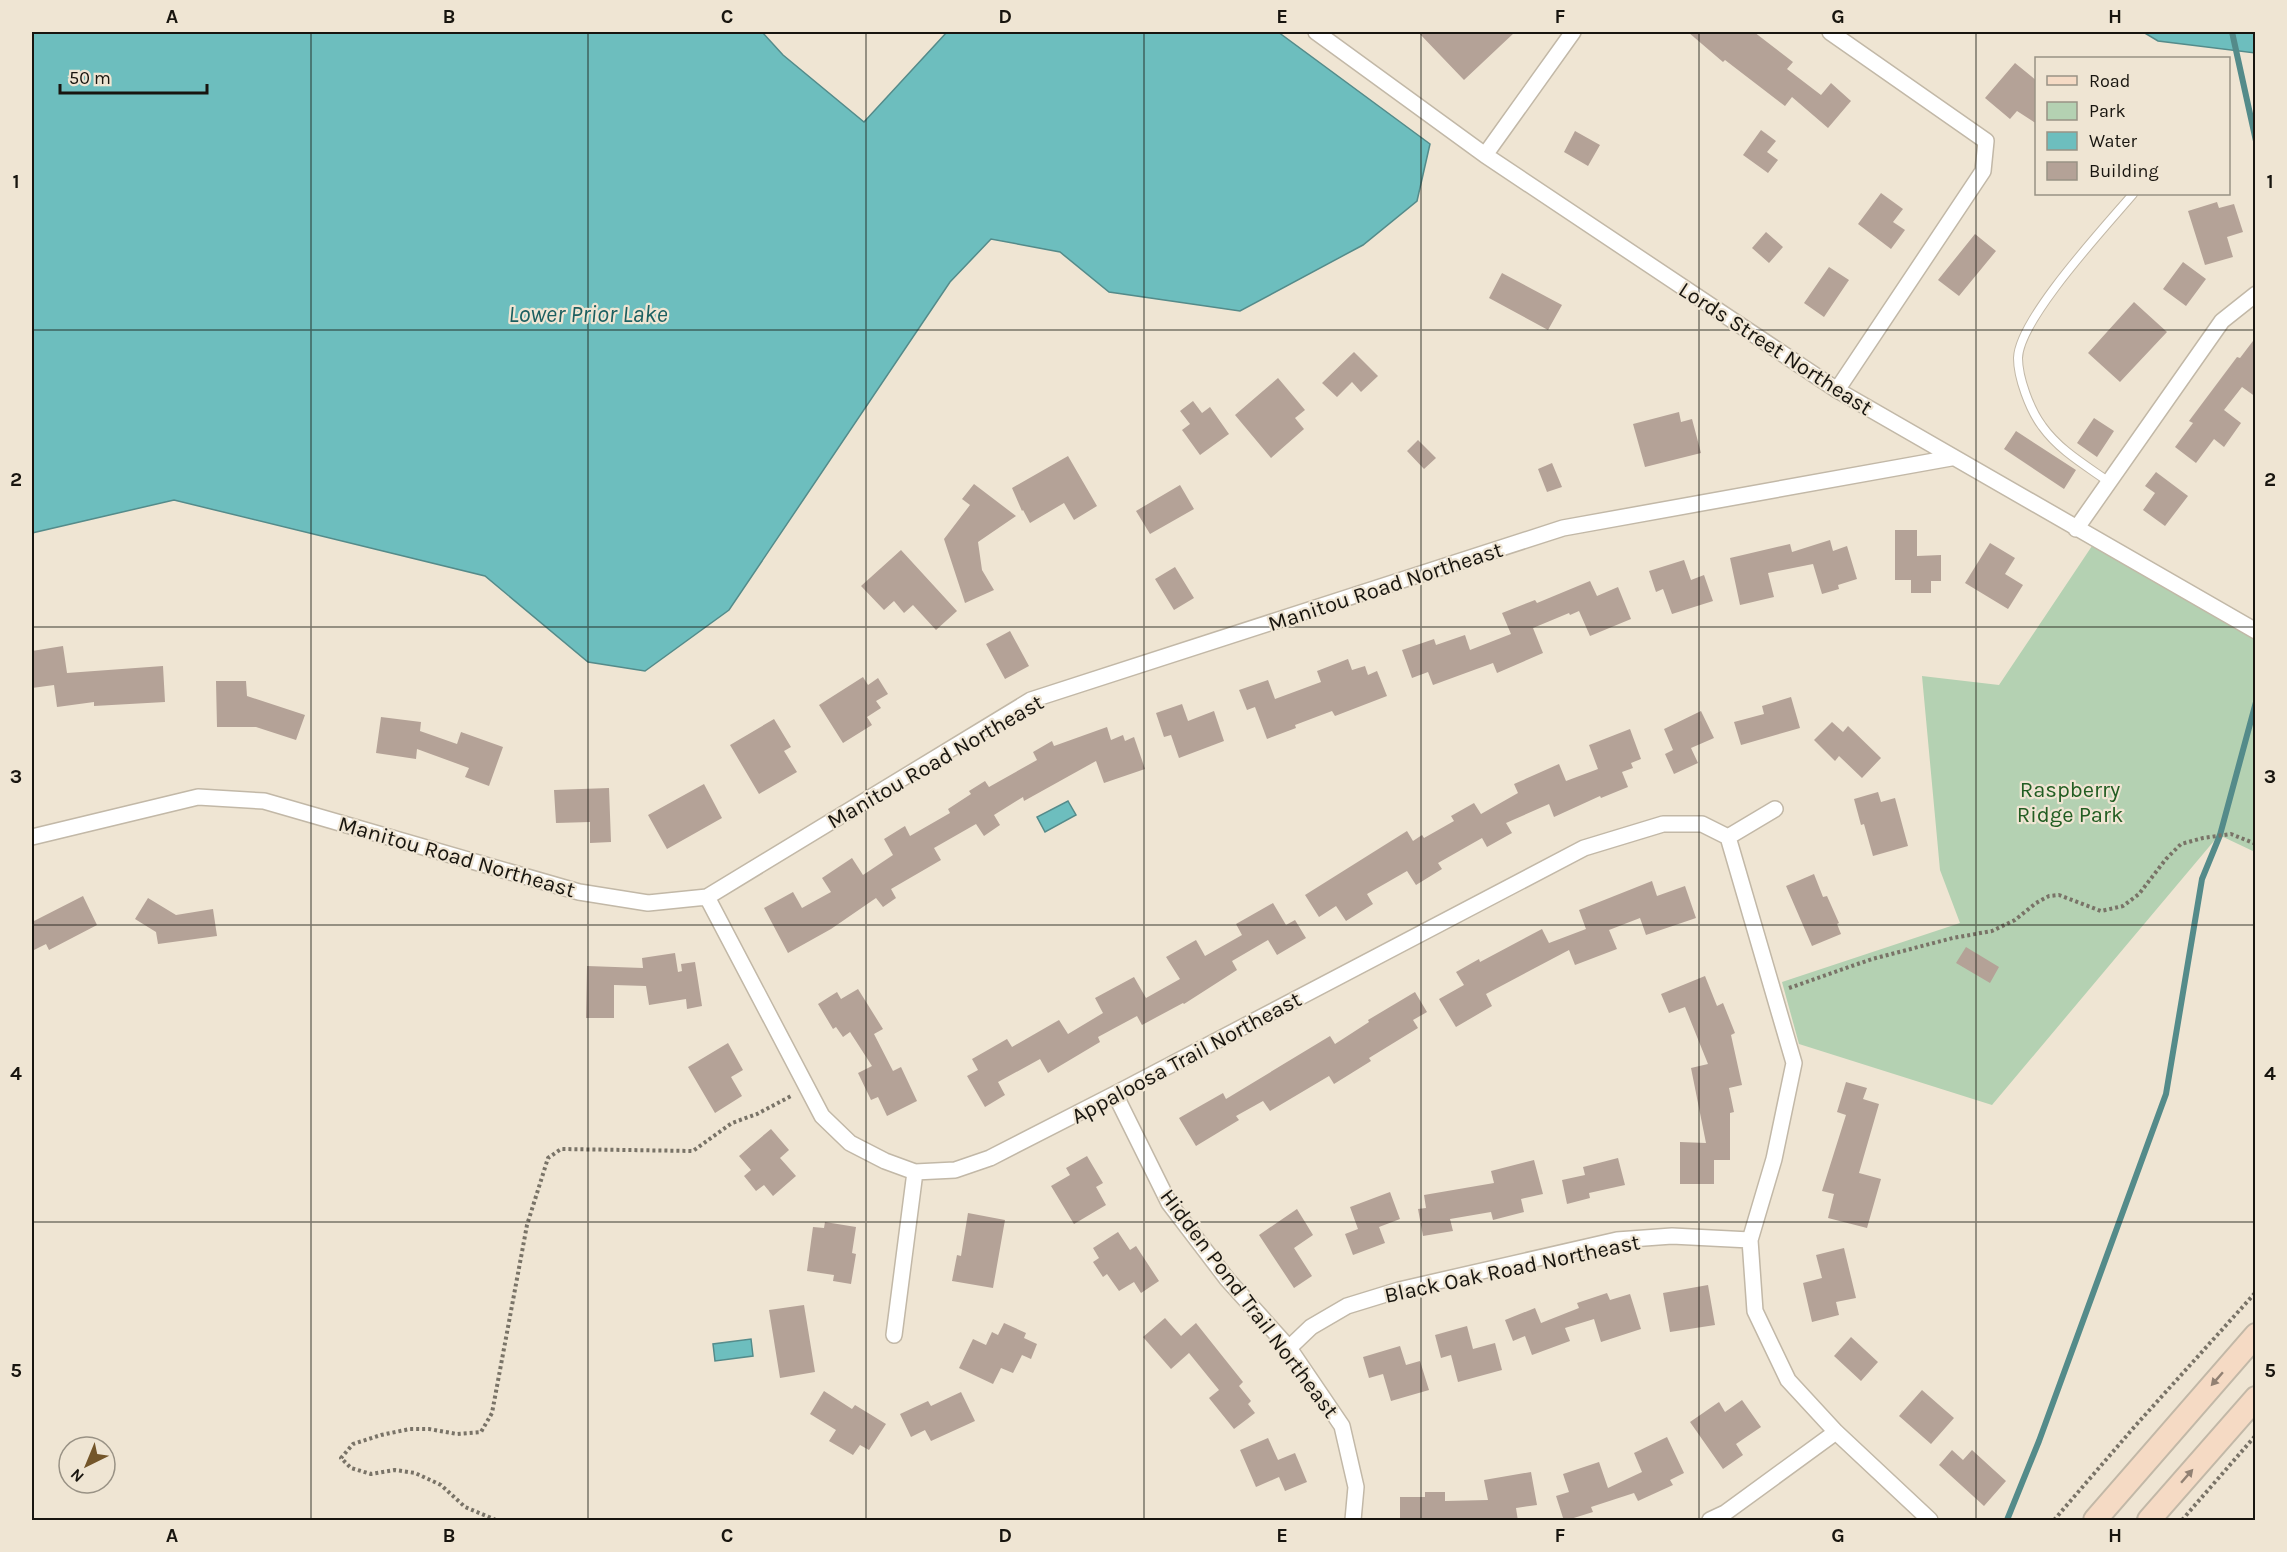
<svg xmlns="http://www.w3.org/2000/svg" width="2287" height="1552" font-family="Karla,sans-serif">
<style>
.green{fill:#b4d1b2}
.water{fill:#6dbebe;stroke:#548b8a;stroke-width:1.5}
.lines{fill:none;stroke-linecap:round;stroke-linejoin:round}
.stream{stroke:#548b8a;stroke-width:6}
.building{fill:#b4a297}
.lane-casing{stroke:#c2b8a7;stroke-width:10}
.street-casing{stroke:#c2b8a7;stroke-width:18}
.secondary-casing{stroke:#c2b8a7;stroke-width:26}
.path{stroke:#797367;stroke-width:4;stroke-dasharray:3 3;stroke-linecap:butt}
.lane{stroke:#fff;stroke-width:8}
.street{stroke:#fff;stroke-width:15}
.secondary{stroke:#f5dac4;stroke-width:22}
.oneway{fill:#928173}
.grid{fill:none;stroke:#18150f;stroke-width:1.5;stroke-opacity:0.55}
.labels{text-anchor:middle;stroke-width:4.5;stroke-linejoin:round;paint-order:stroke}
.street-label{font-size:22px;fill:#18150f;stroke:#efe5d3}
.park-label{font-size:22px;fill:#225d22;stroke:#efe5d3}
.water-label{font-size:24px;font-style:italic;fill:#1b5f60;stroke:#efe5d3}
.neatline{fill:none;stroke:#18150f;stroke-width:2}
.grid-label{font-size:20px;text-anchor:middle;font-weight:bold;fill:#18150f}
</style>
<rect width="100%" height="100%" fill="#efe5d3"/>
<path class="green" d="M2096,540L2255,639V852L2219,835L1992,1105L1799,1044L1782,982L1960,923L1940,870L1922,676L1999,685Z"/>
<path class="water" d="M32,32H762L783,55L864,122L947,32H1278L1430,144L1417,201L1363,245L1240,311L1109,292L1060,252L991,239L950,282L729,610L645,671L588,662L485,576L174,500L32,533Z
M2143,32H2255V53L2158,41Z
M1068,801L1076,815L1045,832L1037,817Z
M751,1339L753,1356L715,1361L713,1344Z"/>
<g class="lines">
<path class="stream" d="M2232,32L2256,141
M2007,1520L2039,1441L2166,1094L2202,879L2220,835L2256,702"/>
</g>
<path class="building" d="M1418,32H1515L1464,80Z
M1688,32H1754L1793,62L1787,69L1821,95L1831,83L1851,101L1828,128L1792,97L1785,106L1725,60L1723,62Z
M2015,63L2037,81V124L2017,111L2010,119L1985,98Z
M1761,130L1776,141L1767,152L1778,160L1768,173L1743,155Z
M1575,131L1600,145L1588,166L1564,152Z
M1881,193L1903,209L1893,222L1905,230L1891,249L1858,224Z
M2217,202L2219,208L2234,204L2243,232L2227,237L2233,257L2205,265L2188,211Z
M1766,232L1783,247L1769,263L1752,248Z
M1975,234L1996,251L1959,296L1938,280Z
M2183,262L2206,279L2186,306L2163,289Z
M1829,267L1849,280L1824,317L1804,303Z
M1502,273L1562,305L1548,330L1489,298Z
M2134,302L2167,332L2120,382L2088,353Z
M2256,337V397L2242,387L2224,410L2241,423L2224,447L2214,439L2196,463L2175,447L2193,423L2189,421L2237,357L2240,358Z
M1354,352L1378,376L1361,392L1352,382L1337,397L1322,383Z
M1278,378L1305,410L1295,418L1304,429L1271,458L1235,415Z
M1193,401L1202,413L1210,407L1229,434L1200,455L1182,430L1190,424L1180,411Z
M1679,412L1681,422L1692,419L1701,453L1645,467L1633,424Z
M2094,418L2114,431L2097,457L2077,443Z
M2016,431L2076,470L2064,489L2004,449Z
M1418,440L1436,458L1424,469L1407,451Z
M1068,456L1097,506L1074,520L1064,503L1030,523L1023,510L1022,511L1012,488Z
M1552,463L1562,487L1547,492L1538,469Z
M2156,472L2188,496L2165,526L2143,510L2155,493L2145,486Z
M974,484L1016,516L978,542L982,570L994,590L965,603L944,539L970,505L962,499Z
M1180,485L1194,509L1150,534L1136,511Z
M1895,530H1917V556L1941,555V581H1931V593H1911V580H1895Z
M1830,540L1833,551L1847,546L1857,579L1838,585L1839,589L1822,594L1813,564L1768,573L1774,597L1740,605L1730,558L1790,544L1792,552Z
M1990,543L2015,558L2005,574L2023,585L2008,609L1965,583Z
M901,550L957,611L936,630L913,605L904,613L894,601L884,610L861,586Z
M1684,560L1691,580L1704,575L1713,601L1672,614L1663,589L1656,592L1649,571Z
M1175,567L1194,598L1174,610L1155,579Z
M1590,581L1597,596L1618,587L1631,619L1590,636L1579,611L1570,615L1569,613L1533,628L1543,653L1497,673L1493,663L1433,685L1428,672L1412,678L1402,650L1434,639L1436,645L1465,635L1470,650L1511,634L1502,613L1535,600L1537,603Z
M1010,631L1029,666L1005,679L986,644Z
M63,646L67,673L163,666L165,702L94,706V702L57,707L54,685L32,688V651Z
M1348,659L1352,670L1365,666L1368,675L1377,671L1387,696L1335,716L1332,711L1295,725L1296,728L1267,739L1255,707L1247,710L1239,690L1268,680L1275,699L1321,682L1317,671Z
M863,677L868,685L878,678L888,694L876,701L881,708L867,717L872,725L843,743L819,705Z
M216,681H246L247,696L305,715L296,740L256,727H217Z
M1791,697L1800,728L1741,745L1734,722L1764,714L1762,706Z
M1182,704L1188,721L1214,711L1224,741L1179,758L1171,735L1164,737L1156,713Z
M1701,711L1714,738L1691,748L1698,763L1674,774L1665,754L1673,750L1664,729Z
M381,717L421,722L420,731L457,744L461,732L503,747L489,786L465,777L469,768L417,749L416,759L376,753Z
M774,719L791,747L784,751L797,772L759,794L730,745Z
M1832,722L1843,732L1848,726L1881,758L1862,778L1839,756L1835,761L1814,740Z
M1107,727L1111,740L1123,735L1125,741L1134,737L1145,769L1104,783L1096,761L1024,801L1023,797L994,815L1000,825L984,836L976,824L934,848L941,860L891,889L896,898L883,907L876,898L831,929L788,953L764,908L793,892L802,908L831,892L822,878L852,858L863,875L893,855L884,839L905,826L910,836L950,813L948,809L971,794L969,791L985,781L989,787L1037,760L1033,752L1052,741L1054,746Z
M1630,729L1641,759L1631,763L1633,768L1622,772L1628,787L1601,798L1600,796L1554,817L1549,804L1506,823L1512,833L1487,847L1482,838L1438,863L1442,869L1416,885L1407,871L1367,894L1373,904L1346,921L1336,906L1319,917L1305,895L1407,831L1413,841L1422,835L1424,838L1454,821L1451,816L1474,803L1481,814L1518,793L1514,784L1559,764L1566,781L1598,769L1589,745Z
M704,784L722,818L667,849L648,815Z
M609,788L611,842L590,843V822L556,823L554,790Z
M1878,792L1881,802L1895,798L1908,846L1873,856L1864,824L1861,825L1854,799Z
M1814,874L1823,897L1827,896L1839,923L1837,924L1841,934L1812,946L1786,886Z
M1652,881L1657,896L1685,886L1696,918L1646,935L1640,918L1609,930L1617,949L1575,965L1569,950L1486,994L1492,1006L1456,1027L1439,999L1464,985L1456,972L1479,959L1480,962L1542,929L1549,943L1586,929L1579,910Z
M83,896L97,925L49,950L46,944L32,951V922Z
M148,898L176,915L213,909L217,936L158,944L156,932L135,919Z
M1273,903L1286,925L1295,920L1306,938L1277,955L1268,940L1232,961L1237,970L1184,1004L1183,1003L1142,1025L1137,1016L1098,1037L1100,1042L1048,1073L1040,1059L998,1082L1005,1095L985,1107L967,1076L978,1070L972,1059L1007,1039L1012,1047L1059,1020L1068,1034L1103,1013L1095,998L1134,977L1146,998L1180,979L1166,957L1196,940L1205,956L1242,935L1236,924Z
M1966,947L1999,967L1990,983L1956,963Z
M675,953L678,972L682,971L681,964L695,962L702,1006L687,1009L686,999L649,1005L646,986L614,985V1018H586L587,966L643,968L642,958Z
M1705,976L1717,1006L1723,1003L1735,1033L1731,1035L1742,1085L1729,1088L1734,1112L1730,1113V1160H1714V1184H1680V1142L1706,1143L1691,1068L1708,1064L1685,1007L1669,1013L1661,994Z
M858,989L883,1029L874,1034L893,1071L901,1067L917,1101L887,1116L878,1097L871,1100L858,1073L872,1066L850,1032L843,1037L836,1027L833,1029L818,1004L837,992L841,999Z
M1415,992L1427,1012L1413,1020L1418,1028L1369,1058L1371,1061L1334,1084L1329,1076L1270,1111L1263,1101L1236,1116L1239,1120L1196,1146L1179,1118L1223,1093L1226,1099L1330,1036L1335,1044L1369,1022L1368,1020Z
M728,1043L743,1070L731,1077L742,1096L715,1113L688,1067Z
M1846,1082L1867,1088L1863,1099L1879,1104L1859,1173L1881,1179L1867,1228L1828,1218L1834,1194L1822,1191L1846,1115L1837,1112Z
M771,1129L789,1150L780,1158L796,1176L773,1196L764,1185L756,1191L744,1176L751,1170L739,1156Z
M1087,1156L1103,1183L1096,1187L1106,1205L1074,1224L1051,1186L1070,1175L1066,1168Z
M1618,1158L1625,1185L1589,1193L1590,1198L1567,1204L1562,1180L1585,1175L1583,1167Z
M1534,1160L1543,1194L1521,1199L1524,1212L1493,1220L1491,1212L1450,1219L1453,1231L1423,1236L1418,1209L1426,1208L1424,1195L1494,1183L1491,1171Z
M1390,1192L1400,1219L1379,1227L1385,1243L1353,1255L1345,1234L1358,1229L1350,1207Z
M1297,1209L1313,1235L1294,1248L1312,1276L1294,1288L1259,1235Z
M968,1213L1005,1220L993,1288L952,1281L957,1255L961,1256Z
M825,1222L856,1227L852,1253L856,1254L851,1284L833,1281L834,1275L807,1271L813,1227L824,1228Z
M1118,1232L1130,1250L1136,1246L1159,1281L1141,1293L1134,1282L1119,1291L1107,1274L1103,1277L1093,1262L1099,1258L1093,1248Z
M1844,1248L1856,1298L1836,1302L1839,1315L1812,1322L1803,1283L1822,1278L1816,1255Z
M1708,1285L1715,1325L1670,1332L1663,1293Z
M1607,1293L1610,1300L1630,1294L1641,1329L1601,1342L1594,1319L1565,1328L1570,1341L1532,1355L1525,1336L1513,1341L1505,1320L1535,1308L1541,1323L1579,1308L1577,1303Z
M804,1305L815,1372L780,1378L769,1310Z
M1165,1318L1181,1336L1196,1323L1243,1382L1239,1386L1251,1401L1248,1404L1255,1413L1234,1429L1209,1398L1219,1390L1189,1353L1171,1369L1143,1337Z
M1004,1323L1026,1333L1024,1338L1037,1344L1031,1359L1022,1355L1013,1373L1001,1368L993,1384L959,1368L973,1339L986,1345L992,1332L998,1335Z
M1467,1326L1473,1349L1495,1343L1502,1370L1458,1382L1451,1355L1441,1358L1435,1335Z
M1851,1337L1878,1362L1861,1381L1834,1356Z
M1400,1346L1406,1365L1420,1361L1429,1390L1391,1401L1383,1374L1369,1378L1363,1357Z
M1922,1390L1954,1418L1931,1444L1899,1416Z
M824,1391L852,1409L855,1405L886,1424L869,1450L860,1445L853,1455L829,1441L836,1430L810,1414Z
M961,1392L975,1421L931,1441L925,1430L911,1437L900,1414L928,1401L931,1406Z
M1742,1400L1761,1427L1736,1444L1743,1455L1723,1469L1690,1422L1719,1402L1725,1412Z
M1667,1437L1684,1473L1670,1480L1673,1485L1638,1501L1634,1493L1591,1507L1593,1512L1564,1521L1556,1496L1569,1492L1563,1474L1599,1462L1608,1488L1642,1472L1634,1453Z
M1268,1438L1278,1460L1295,1453L1307,1482L1285,1491L1279,1477L1256,1487L1240,1450Z
M1952,1450L1963,1460L1972,1450L2006,1481L1984,1506L1939,1465Z
M1531,1472L1537,1505L1516,1508L1518,1521H1400V1497H1425V1492H1445V1501L1488,1500L1484,1480Z"/>
<g class="lines">
<defs>
<path id="lane" d="M2109,482C2085,465 2059,450 2042,426C2030,410 2018,378 2018,358C2019,319 2106,226 2133,194"/>
<path id="street" d="M1316,32L1485,155L1837,390L2256,631
M1830,32L1986,141L1983,171L1837,390
M1485,155L1573,32
M2076,529L2222,321L2256,294
M32,837L198,797L264,801L579,892L648,903L707,897L1031,700L1563,528L1951,458
M1728,837L1794,1063L1774,1159L1750,1240L1755,1311L1788,1380L1836,1432L1930,1520
M707,897L822,1116L850,1143L885,1161L915,1172L955,1170L990,1158L1115,1094L1584,848L1663,824H1702L1728,837L1775,809
M1115,1094L1169,1203L1227,1279L1289,1348L1342,1426L1356,1487L1353,1520
M894,1335L915,1172
M1289,1348L1311,1327L1347,1306L1399,1290L1617,1240L1672,1236L1750,1240
M1710,1520L1725,1513L1836,1432"/>
<path id="secondary" d="M2095,1520L2256,1335
M2149,1520L2256,1398"/>
</defs>
<use href="#lane" class="lane-casing"/>
<use href="#street" class="street-casing"/>
<use href="#secondary" class="secondary-casing"/>
<path class="path" d="M1789,988L1872,959L1953,938L1992,931L2015,920L2036,903L2049,896L2059,895L2101,911L2123,906L2139,894L2166,859L2181,844L2203,838L2231,834L2256,844
M496,1520L465,1507L441,1485L415,1473L395,1470L371,1474L351,1468L341,1458L353,1444L381,1435L410,1429H429L457,1434L481,1432L492,1413L527,1225L548,1158L561,1149L693,1151L732,1123L757,1114L793,1095
M2054,1520L2136,1425L2256,1292
M2182,1520L2256,1435"/>
<use href="#lane" class="lane"/>
<use href="#street" class="street"/>
<use href="#secondary" class="secondary"/>
</g>
<defs><path id="oneway-solid" d="M-6-.8H1V-3.2L6.5 0L1 3.2V.8H-6Z" transform="scale(1.5)"/></defs>
<g class="oneway">
<use href="#oneway-solid" transform="translate(2217 1379) rotate(131)"/>
<use href="#oneway-solid" transform="translate(2187 1476) rotate(-49)"/>
</g>
<path class="grid" d="M311,32V1520M588,32V1520M866,32V1520M1144,32V1520M1421,32V1520M1699,32V1520M1976,32V1520M32,330H2256M32,627H2256M32,925H2256M32,1222H2256"/>
<g class="labels">
<g class="street-label">
<text transform="translate(1776 348) rotate(33)" y="8">Lords Street Northeast</text>
<text transform="translate(1385 586) rotate(-18)" y="8">Manitou Road Northeast</text>
<text transform="translate(935 761) rotate(-30)" y="8">Manitou Road Northeast</text>
<text transform="translate(457 856) rotate(16)" y="8">Manitou Road Northeast</text>
<text transform="translate(1186 1057) rotate(-28)" y="8">Appaloosa Trail Northeast</text>
<text transform="translate(1512 1268) rotate(-12)" y="8">Black Oak Road Northeast</text>
<text transform="translate(1250 1303) rotate(53)" y="8">Hidden Pond Trail Northeast</text>
</g>
<g class="park-label">
<text x="2070" y="797">Raspberry<tspan x="2070" dy="25">Ridge Park</tspan></text>
</g>
<g class="water-label">
<text x="588" y="322">Lower Prior Lake</text>
</g>
</g>
<rect width="2287" height="1552" fill="none" stroke="#efe5d3" stroke-width="66"/>
<rect x="2035" y="57" width="195" height="138" fill="#efe5d3" stroke="#999285" stroke-width="1.5"/>
<rect x="2047" y="76" width="30" height="9" fill="#f5dac4" stroke="#999285" stroke-width="1.5"/>
<text x="2089" y="87" font-size="18" fill="#18150f">Road</text>
<rect x="2047" y="102" width="30" height="18" fill="#b4d1b2" stroke="#999285" stroke-width="1.5"/>
<text x="2089" y="117" font-size="18" fill="#18150f">Park</text>
<rect x="2047" y="132" width="30" height="18" fill="#6dbebe" stroke="#999285" stroke-width="1.5"/>
<text x="2089" y="147" font-size="18" fill="#18150f">Water</text>
<rect x="2047" y="162" width="30" height="18" fill="#b4a297" stroke="#999285" stroke-width="1.5"/>
<text x="2089" y="177" font-size="18" fill="#18150f">Building</text>
<g transform="translate(87 1465) rotate(223)"><circle r="28" fill="#efe5d3" stroke="#999285" stroke-width="1.5"/>
<path d="M0-4.5L10 22L0 15L-10 22Z" fill="#74562a"/>
<text y="-9" font-size="16" font-weight="bold" text-anchor="middle" fill="#18150f">N</text>
</g>
<path d="M60 84v9h147v-9" fill="none" stroke="#18150f" stroke-width="3"/>
<text x="69" y="84" font-size="18" fill="#18150f" stroke="#efe5d3" stroke-width="4.5" paint-order="stroke">50 m</text>
<rect x="33" y="33" width="2221" height="1486" class="neatline"/>
<g class="grid-label">
<text x="172" y="23">A</text>
<text x="449" y="23">B</text>
<text x="727" y="23">C</text>
<text x="1005" y="23">D</text>
<text x="1282" y="23">E</text>
<text x="1560" y="23">F</text>
<text x="1838" y="23">G</text>
<text x="2115" y="23">H</text>
<text x="16" y="188">1</text>
<text x="2270" y="188">1</text>
<text x="16" y="486">2</text>
<text x="2270" y="486">2</text>
<text x="16" y="783">3</text>
<text x="2270" y="783">3</text>
<text x="16" y="1080">4</text>
<text x="2270" y="1080">4</text>
<text x="16" y="1377">5</text>
<text x="2270" y="1377">5</text>
<text x="172" y="1542">A</text>
<text x="449" y="1542">B</text>
<text x="727" y="1542">C</text>
<text x="1005" y="1542">D</text>
<text x="1282" y="1542">E</text>
<text x="1560" y="1542">F</text>
<text x="1838" y="1542">G</text>
<text x="2115" y="1542">H</text>
</g>
</svg>
